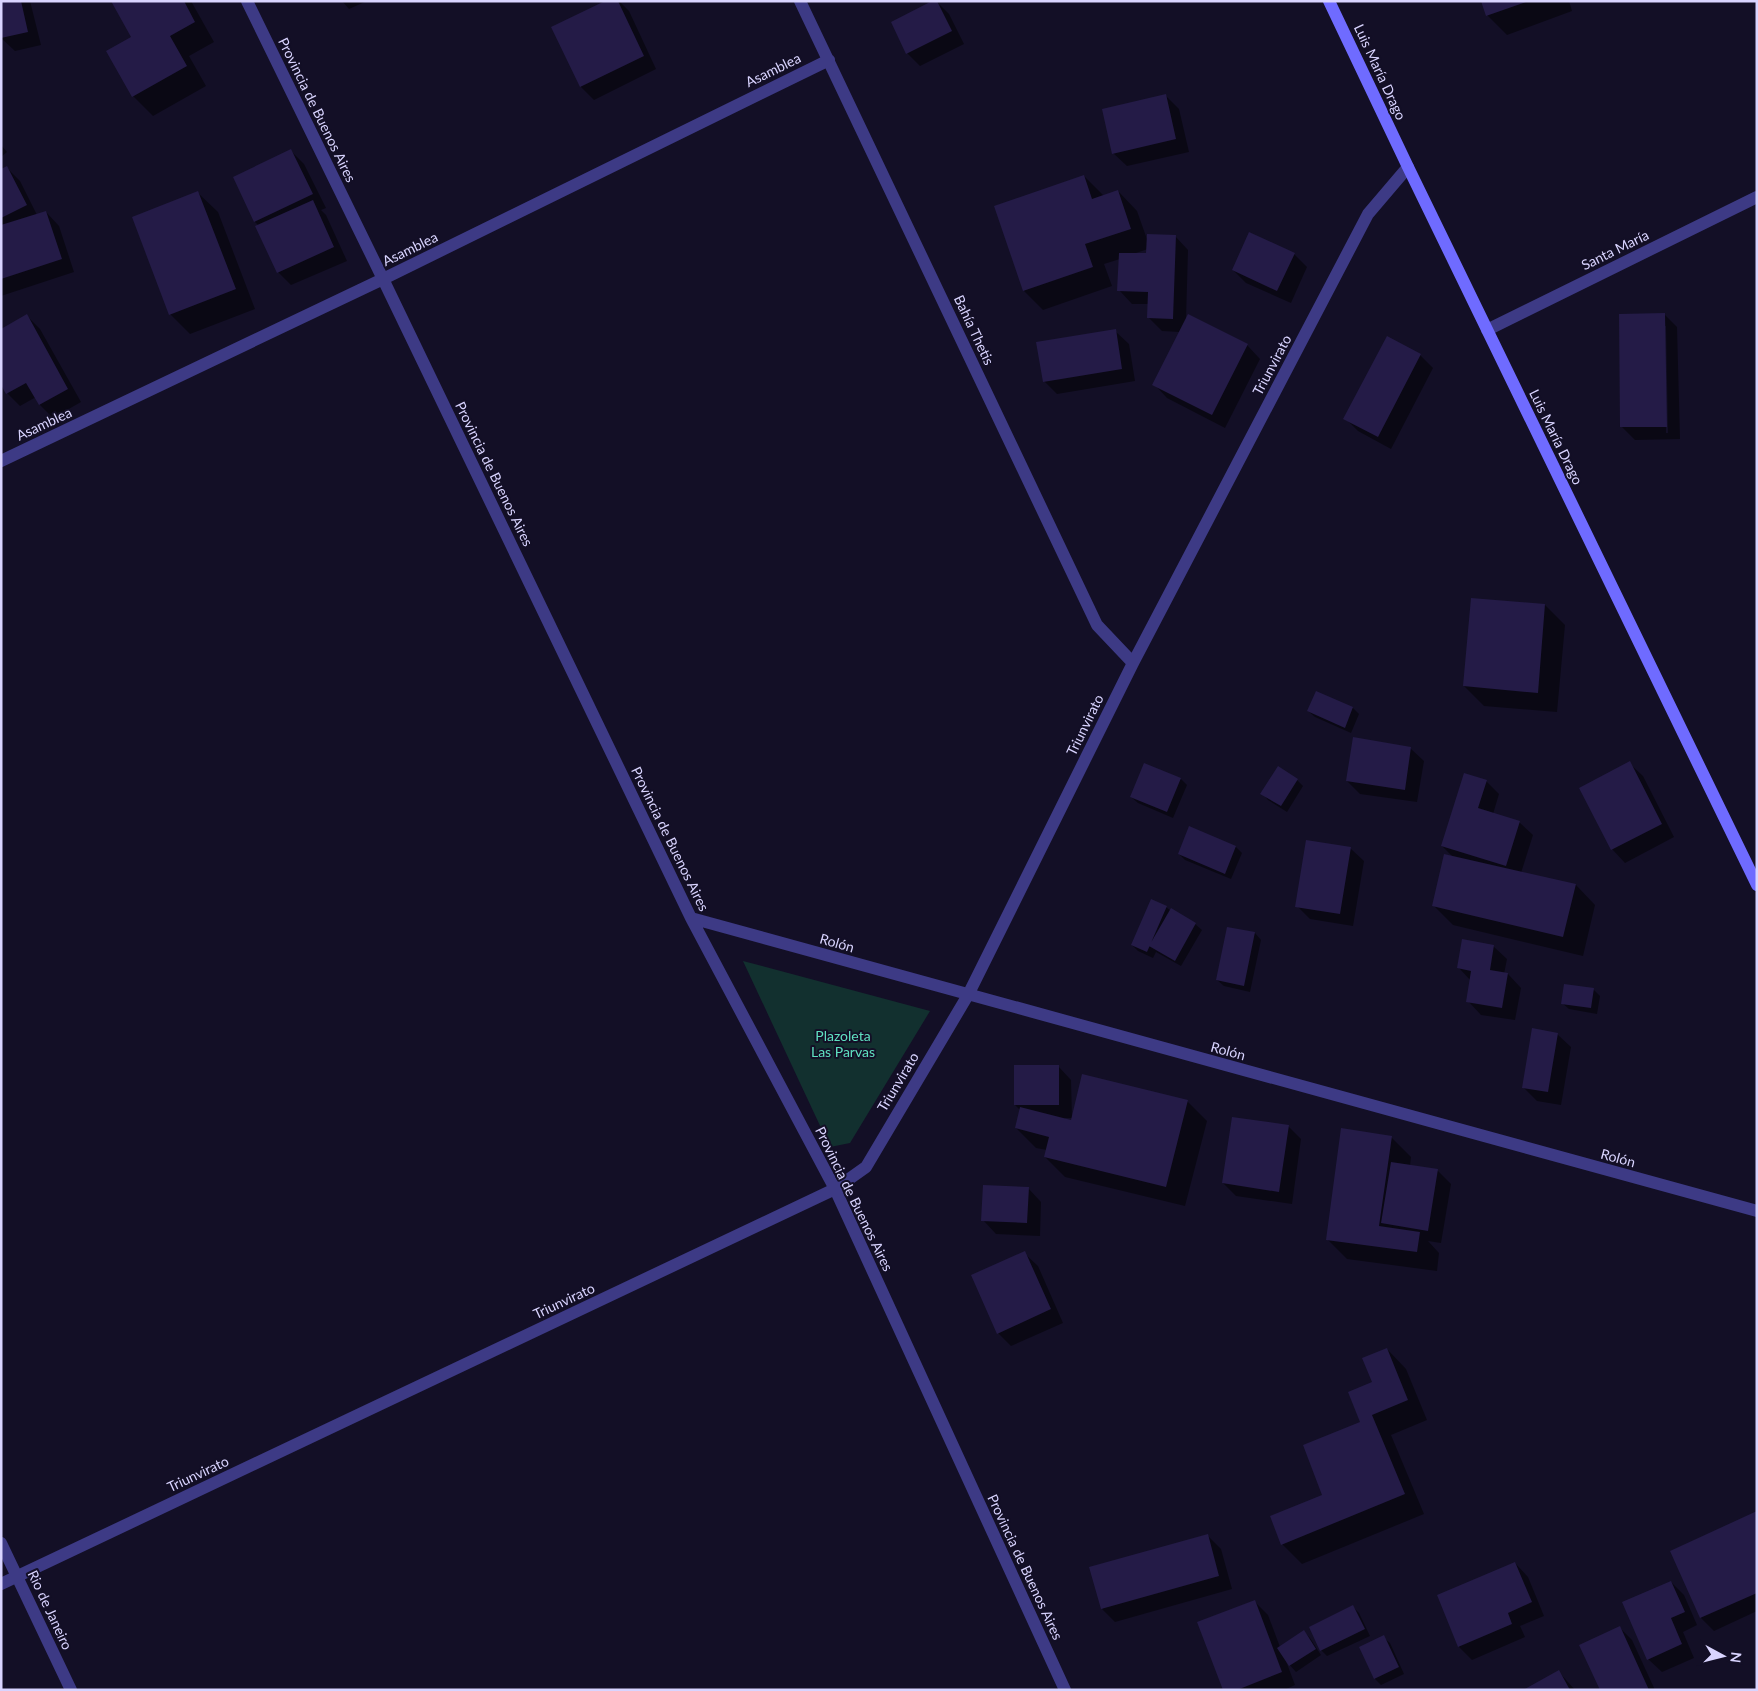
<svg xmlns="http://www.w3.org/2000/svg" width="1758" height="1691" font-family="Lato,sans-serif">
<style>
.green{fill:#12302f}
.shadow{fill:#0007;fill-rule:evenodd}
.building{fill:#241b47}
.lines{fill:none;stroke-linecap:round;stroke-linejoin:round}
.minor{stroke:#3d3a85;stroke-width:12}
.secondary{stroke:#6f6bff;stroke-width:12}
.labels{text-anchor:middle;stroke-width:4;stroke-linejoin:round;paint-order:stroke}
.street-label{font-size:14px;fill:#d9d4ff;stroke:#130f26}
.park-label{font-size:14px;fill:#5fe0c0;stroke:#130f26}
</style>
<rect width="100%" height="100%" fill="#130f26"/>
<path class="green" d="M743,961L930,1011L850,1143L830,1147Z"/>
<path class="shadow" d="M1,1H30L41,45L15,51L1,38Z
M112,1H191L214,42L189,56L206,86L153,116L133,96V37Z
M342,1H367L349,9Z
M608,1H619L629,11L656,69L594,100L581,87L553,28Z
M936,1L949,14L964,44L920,66L907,53Z
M1483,1H1569L1572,11L1507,35L1487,15Z
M1166,96L1179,109L1189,152L1127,166L1113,153Z
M1,145L7,152L1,157Z
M291,151L304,164L326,208L321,210L326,215L347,261L291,285L278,272L259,226L255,222L234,178Z
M7,168L20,181L37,215L46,212L59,226L74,272L1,296V171Z
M1084,176L1104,196L1118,191L1137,211L1148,242L1175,236L1188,250L1186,320L1247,345L1260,359L1225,428L1167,398L1154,384L1180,332L1162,331L1149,318V304H1132L1119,290L1120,259L1104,264L1112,286L1043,310L1024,291ZM1148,249V255L1133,254Z
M198,193L218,212L255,309L190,334L170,314Z
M1294,254L1307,267L1291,303L1246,283L1233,270Z
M1664,314L1677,327L1680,439L1635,440L1622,427ZM1664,326H1666L1668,433H1666Z
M27,316L40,329L81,402L53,418L40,405L36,397L20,406L7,393Z
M1115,331L1129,344L1135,381L1057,394L1044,381Z
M1420,355L1433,368L1391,449L1358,431L1345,418Z
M1545,605L1565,625L1557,712L1484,706L1464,686Z
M1353,708L1359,714L1351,733L1315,717L1308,711Z
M1410,748L1424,761L1417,802L1360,794L1347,781Z
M1629,763L1643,776L1674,837L1625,863L1612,849L1581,789Z
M1181,779L1187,785L1173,818L1138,803L1131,797Z
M1297,780L1303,786L1287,812L1268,800L1262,793Z
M1486,781L1499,794L1493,814L1519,822L1533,835L1521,873L1576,885L1595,905L1583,956L1453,925L1433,905L1453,857L1442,846Z
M1236,847L1242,853L1231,879L1185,860L1179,854Z
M1350,848L1364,861L1353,926L1310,919L1297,906Z
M1166,907L1171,911L1195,924L1202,930L1181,966L1156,952L1153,958L1138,951L1132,945Z
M1255,933L1261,940L1250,992L1224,986L1217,980Z
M1493,946L1507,959L1504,974H1508L1521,988L1515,1020L1481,1015L1468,1001L1471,981L1459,968Z
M1594,990L1600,996L1597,1014L1569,1009L1562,1003Z
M1557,1034L1571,1047L1561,1105L1537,1101L1524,1088Z
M1058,1066L1071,1080L1072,1118H1063L1072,1121L1187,1101L1207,1121L1185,1206L1065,1177L1045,1157L1047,1150L1036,1148L1016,1128L1020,1110L1015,1105Z
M1288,1126L1301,1139L1292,1204L1236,1196L1223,1183Z
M1391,1137L1411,1157L1410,1166L1438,1171L1451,1184L1441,1243L1428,1241L1439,1253L1437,1271L1347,1259L1327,1239Z
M1028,1188L1041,1202L1040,1236L996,1234L983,1220Z
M1024,1253L1038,1266L1063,1323L1011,1346L998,1333Z
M1387,1349L1406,1369L1427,1420L1391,1435L1424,1514L1302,1564L1282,1544L1324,1495L1361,1422L1374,1382Z
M1757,1512V1611L1714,1631L1701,1618L1671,1551Z
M1208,1536L1221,1549L1232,1589L1115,1622L1102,1609Z
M1515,1563L1528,1577L1544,1616L1520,1626L1525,1637L1472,1660L1459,1647L1438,1596Z
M1671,1582L1684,1595L1697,1625L1683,1632L1694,1658L1662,1672L1648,1659Z
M1255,1602L1268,1615L1280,1647L1304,1632L1310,1638L1321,1655L1296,1672L1286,1661L1295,1685L1284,1690H1224Z
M1353,1607L1359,1613L1370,1636L1327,1656L1321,1650Z
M1619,1627L1632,1640L1655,1690H1601Z
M1383,1637L1390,1643L1404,1674L1381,1685L1375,1679Z
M1559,1672L1575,1690H1525Z"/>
<path class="building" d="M1,1H21L28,32L1,38Z
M111,1H184L195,22L170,36L187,66L132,97L106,51L131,37Z
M605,1H618L644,56L580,87L551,27Z
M932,1H937L952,31L906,54L891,22Z
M1481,1H1526V2L1486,16Z
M1166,94L1176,139L1112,154L1102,109Z
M291,149L313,194L254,222L233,177Z
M7,166L27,205L1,218V169Z
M1084,175L1092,199L1118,190L1131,229L1085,244L1093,267L1023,291L994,206Z
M198,191L236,289L169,315L132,217Z
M313,200L334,247L277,273L255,226Z
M46,211L62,259L1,279V225Z
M1249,232L1295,253L1277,291L1232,270Z
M1147,234L1176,235L1173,319L1147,318L1148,292L1117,291L1119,253H1146Z
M1665,313L1667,427H1620L1619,314Z
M27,314L68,389L39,405L26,383L6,394L1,385V329Z
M1188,314L1248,344L1212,415L1152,385Z
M1116,329L1122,369L1043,382L1036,342Z
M1387,336L1421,354L1378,437L1343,419Z
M1471,598L1545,604L1538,693L1463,686Z
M1316,691L1353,707L1345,728L1307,711Z
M1353,737L1411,747L1405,790L1346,781Z
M1630,761L1662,824L1611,850L1579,788Z
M1144,763L1181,778L1167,812L1130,797Z
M1278,766L1298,779L1281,806L1260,794Z
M1464,773L1487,780L1478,808L1520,821L1506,866L1441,846Z
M1189,826L1236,846L1225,874L1178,854Z
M1306,840L1351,847L1340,914L1295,907Z
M1444,854L1576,884L1563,937L1432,906Z
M1151,899L1167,906L1147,952L1131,945Z
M1171,908L1196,923L1175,961L1149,946Z
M1227,927L1255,932L1244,986L1216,980Z
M1462,939L1494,945L1490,970L1508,973L1502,1008L1466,1002L1471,971L1457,968Z
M1564,984L1594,988L1591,1008L1561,1004Z
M1532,1028L1558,1033L1548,1092L1522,1088Z
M1014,1065H1059V1105H1014Z
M1082,1074L1188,1100L1166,1187L1044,1157L1049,1137L1015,1128L1020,1107L1071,1120Z
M1232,1117L1289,1125L1279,1192L1222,1183Z
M1341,1128L1392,1136L1379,1226L1420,1232L1417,1252L1326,1240Z
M1391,1162L1438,1169L1428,1231L1381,1223Z
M983,1185L1029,1187L1027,1223L981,1221Z
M1025,1251L1051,1309L997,1334L971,1275Z
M1387,1348L1408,1400L1372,1415L1405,1494L1281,1545L1270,1516L1322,1495L1303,1445L1360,1422L1348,1392L1372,1382L1362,1358Z
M1757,1511V1593L1700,1618L1670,1551Z
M1208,1534L1219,1576L1101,1609L1089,1567Z
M1515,1562L1532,1602L1508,1613L1512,1624L1458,1647L1437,1595Z
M1671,1581L1685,1612L1671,1618L1682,1644L1647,1660L1622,1602Z
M1255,1600L1282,1672L1237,1690H1223L1197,1622Z
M1353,1605L1365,1629L1320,1651L1309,1627Z
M1620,1626L1649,1690H1600L1579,1645Z
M1304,1630L1316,1649L1289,1666L1277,1648Z
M1384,1635L1399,1667L1374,1679L1359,1647Z
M1559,1670L1570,1690H1523Z"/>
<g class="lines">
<path class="minor" d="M247,1L383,279L691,918L835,1189L1065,1690
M800,1L1097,625L1133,663
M1487,330L1757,197
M1,461L383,279L829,60
M691,918L1757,1211
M1,1543L71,1690
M1,1584L835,1189L866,1167L968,995L1133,663L1368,214L1408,167"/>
<path class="secondary" d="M1329,1L1408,167L1757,885"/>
</g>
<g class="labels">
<g class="street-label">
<text transform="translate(773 70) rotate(-26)" y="5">Asamblea</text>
<text transform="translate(1380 72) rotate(65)" y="5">Luis María Drago</text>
<text transform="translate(317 110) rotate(64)" y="5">Provincia de Buenos Aires</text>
<text transform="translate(410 249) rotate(-26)" y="5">Asamblea</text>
<text transform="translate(1615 250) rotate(-26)" y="5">Santa María</text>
<text transform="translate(974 330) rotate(65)" y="5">Bahía Thetis</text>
<text transform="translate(1272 365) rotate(-62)" y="5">Triunvirato</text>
<text transform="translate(44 424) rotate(-25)" y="5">Asamblea</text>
<text transform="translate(1556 437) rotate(64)" y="5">Luis María Drago</text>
<text transform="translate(494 474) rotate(64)" y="5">Provincia de Buenos Aires</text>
<text transform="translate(1085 725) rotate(-64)" y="5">Triunvirato</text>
<text transform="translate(670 839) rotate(64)" y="5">Provincia de Buenos Aires</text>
<text transform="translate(837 943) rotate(16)" y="5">Rolón</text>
<text transform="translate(1228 1051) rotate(15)" y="5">Rolón</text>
<text transform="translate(898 1082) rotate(-59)" y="5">Triunvirato</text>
<text transform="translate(1618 1158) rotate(15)" y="5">Rolón</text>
<text transform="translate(854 1199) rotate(64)" y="5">Provincia de Buenos Aires</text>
<text transform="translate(564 1301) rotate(-25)" y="5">Triunvirato</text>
<text transform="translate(198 1474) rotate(-25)" y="5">Triunvirato</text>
<text transform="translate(1025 1567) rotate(65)" y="5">Provincia de Buenos Aires</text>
<text transform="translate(50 1610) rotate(65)" y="5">Rio de Janeiro</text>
</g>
<g class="park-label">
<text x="843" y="1041">Plazoleta<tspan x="843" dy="16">Las Parvas</tspan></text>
</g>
</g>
<rect width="1758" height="1691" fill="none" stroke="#d9d4ff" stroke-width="5"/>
<g transform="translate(1723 1656) rotate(97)" stroke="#130f26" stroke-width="4" paint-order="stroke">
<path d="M0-4L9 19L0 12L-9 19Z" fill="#d9d4ff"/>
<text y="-8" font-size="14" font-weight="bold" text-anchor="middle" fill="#d9d4ff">N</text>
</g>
</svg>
